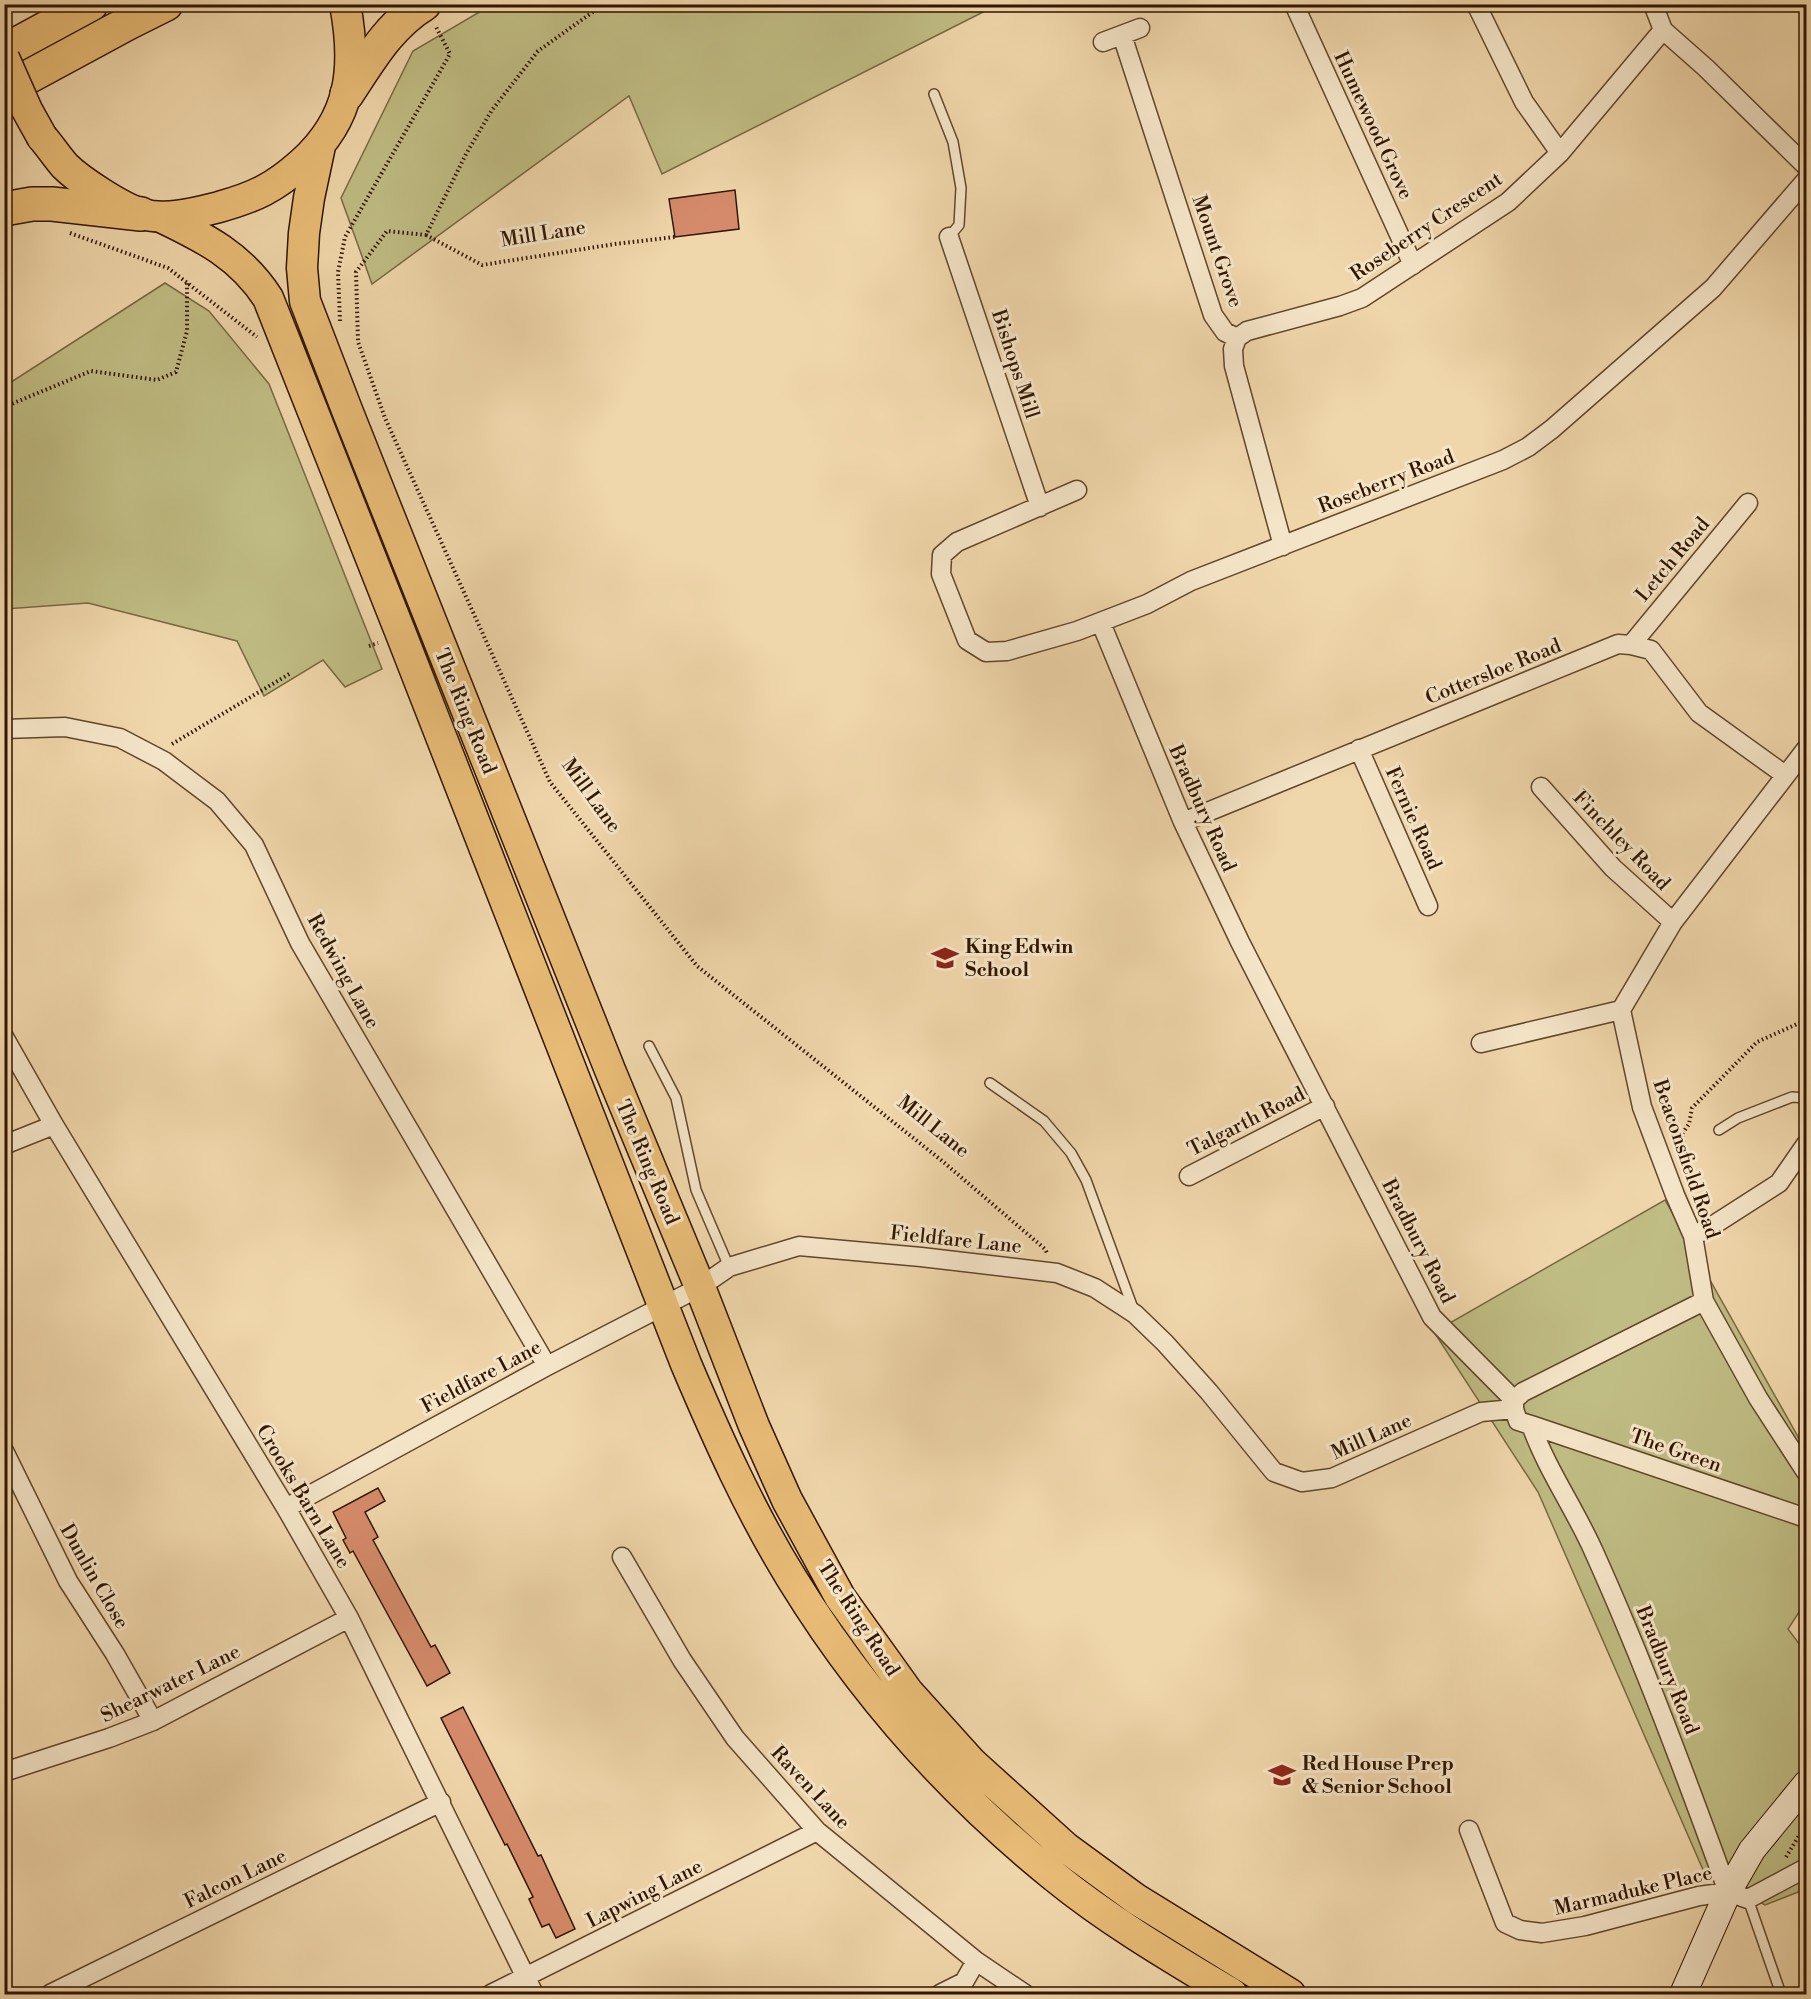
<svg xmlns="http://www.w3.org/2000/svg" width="1811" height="1999" font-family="'Libre Bodoni',serif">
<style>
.green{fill:#c0bd84;stroke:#786942;stroke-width:1.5}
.building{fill:#d58b6b;stroke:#311500;stroke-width:1.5}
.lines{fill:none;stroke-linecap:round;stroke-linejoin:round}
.lane-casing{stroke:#61462b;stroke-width:12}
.street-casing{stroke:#61462b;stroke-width:21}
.secondary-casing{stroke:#311500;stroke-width:28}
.primary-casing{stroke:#311500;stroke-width:33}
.highway-casing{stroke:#311500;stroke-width:36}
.path{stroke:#311500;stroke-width:4;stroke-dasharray:1.5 3;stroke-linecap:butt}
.lane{stroke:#f5e5c8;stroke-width:9}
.street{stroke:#f5e5c8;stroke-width:18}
.secondary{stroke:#f5e5c8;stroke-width:26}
.primary{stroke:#e8bc76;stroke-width:30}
.highway{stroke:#e8bc76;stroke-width:33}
.primary-bridge-casing{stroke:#311500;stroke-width:33;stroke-linecap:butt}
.primary-bridge{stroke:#e8bc76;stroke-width:30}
.labels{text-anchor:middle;stroke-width:6;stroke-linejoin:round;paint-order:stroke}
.street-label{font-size:20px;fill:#311500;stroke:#f5e5c8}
.poi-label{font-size:20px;font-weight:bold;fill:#311500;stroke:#f5e5c8;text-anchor:start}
</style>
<rect width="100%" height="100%" fill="#f0d7ab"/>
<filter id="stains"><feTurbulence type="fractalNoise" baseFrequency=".00333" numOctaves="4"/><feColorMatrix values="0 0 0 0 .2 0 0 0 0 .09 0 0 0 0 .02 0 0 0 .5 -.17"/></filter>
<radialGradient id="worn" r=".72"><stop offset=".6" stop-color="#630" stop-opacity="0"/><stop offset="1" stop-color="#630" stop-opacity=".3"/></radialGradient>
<path class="green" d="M493,4H997V5L662,174L629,96L372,284L341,198L413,51Z
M165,283L209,311L269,384L382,669L345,687L323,660L264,696L237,641L88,603L5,609V386Z
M1665,1200L1806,1451V1603L1803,1606L1788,1629L1806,1653V1889L1765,1905L1704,1872L1538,1492L1434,1332Z"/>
<path class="building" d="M735,190L739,229L675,237L669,199Z
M378,1488L385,1501L365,1512L378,1537L373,1540L431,1647L435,1645L450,1673L427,1686L353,1551L350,1553L343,1540L346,1538L333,1512Z
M463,1707L538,1856L541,1855L575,1929L556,1938L549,1924L542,1927L529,1899L533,1897L507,1844L505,1845L441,1718Z"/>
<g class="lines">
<defs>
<path id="lane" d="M934,94L953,142L961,188L959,225L949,237
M649,1046L676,1098L696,1190L729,1267
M990,1083L1044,1121L1071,1153L1086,1180L1134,1311
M1719,1130L1738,1118L1792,1097L1806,1098
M1748,1899L1781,1994"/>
<path id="street" d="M1294,4L1413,265
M1476,4L1524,102L1560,153
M1653,4L1663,30
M1122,35L1213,315L1225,332L1237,338L1233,349L1234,366L1283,546
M1103,42L1140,28
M949,237L1040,507
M1237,338L1247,331L1340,306L1362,298L1508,202L1560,153L1663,30L1706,68L1806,166
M1077,490L957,542L942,555L941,574L967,640L986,652L1007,651L1077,631L1147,604L1191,581L1503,460L1528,447L1552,429L1713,288L1806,180
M1101,623L1183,822L1240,942L1432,1317L1514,1400
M1631,645L1748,503
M4,729L65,727L120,738L164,761L217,801L254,845L300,943L547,1366
M1359,749L1428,906
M1806,749L1673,922L1621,1010L1642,1107L1675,1195L1693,1236L1704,1301L1758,1398L1806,1472
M1541,787L1613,868L1673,922
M1183,822L1618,644L1631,645L1651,650L1699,713L1785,775
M4,1037L54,1125L286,1508L349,1618L534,1994
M1481,1043L1621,1010
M4,1145L54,1125
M1189,1176L1325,1106
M1693,1236L1712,1226L1779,1183L1806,1144
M1514,1400V1409L1518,1421L1531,1425C1547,1470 1575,1509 1594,1552C1644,1663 1686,1777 1728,1892
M1514,1400L1523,1392L1704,1301
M1531,1425L1806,1518
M4,1451L68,1581L115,1654L153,1721
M286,1508L547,1366L700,1287L729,1267L799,1246L921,1257L1057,1273L1095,1288L1135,1314L1165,1343L1209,1392L1274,1472L1302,1482L1332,1478L1481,1412L1514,1409
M622,1557L682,1660L735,1738L817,1831L976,1961L1025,1994
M4,1772L109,1738L153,1721L349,1618
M1469,1830L1505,1923L1520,1930L1542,1933L1585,1926L1699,1896L1728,1892L1748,1899L1806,1868
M50,1994L441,1802
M491,1994L817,1831
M940,1994L964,1982L976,1961"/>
<path id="secondary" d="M1683,1994L1728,1892L1752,1850L1806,1784"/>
<path id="primary" d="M42,137C50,146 57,157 65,166C80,181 122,208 142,214C166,221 195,213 219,207C255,197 274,188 302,163C352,118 357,68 345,4
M320,146L309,198L304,233L302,268L305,301L347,410L610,1070L700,1287L754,1426L787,1500L840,1597L908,1692L972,1763L1065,1847L1136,1899L1290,1994
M161,217C205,238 241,256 268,298L401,634L686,1364C717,1437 750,1511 792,1579C862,1693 951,1793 1055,1877C1109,1921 1172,1958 1232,1994"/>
<path id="highway" d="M4,51L91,4
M4,90L128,23L166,4
M347,94C369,61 389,25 424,4
M4,209L32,204H52L141,214"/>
</defs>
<use href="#lane" class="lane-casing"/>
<use href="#street" class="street-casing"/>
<use href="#secondary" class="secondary-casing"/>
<use href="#primary" class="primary-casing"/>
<use href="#highway" class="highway-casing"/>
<path class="path" d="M604,4L538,51L492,110L466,154L426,235L387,231L356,272L358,342L385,418L550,782L697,966L941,1160L1045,1249L1047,1253
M70,233L168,268L257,337
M426,235L482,265L615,244L675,237
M340,321L338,272L345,237L450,54L435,25
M4,407L91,371L157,380L176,372L187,331V283
M369,646L378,643
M172,744L291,673
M1689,1181L1692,1176L1682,1134L1689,1124L1692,1108L1757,1042L1806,1020
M1786,1857L1806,1824"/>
<use href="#lane" class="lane"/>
<use href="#street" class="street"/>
<use href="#secondary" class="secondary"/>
<use href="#primary" class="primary"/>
<use href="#highway" class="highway"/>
<defs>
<path id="primary-bridge" d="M4,58L27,110L42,137"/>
</defs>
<use href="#primary-bridge" class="primary-bridge-casing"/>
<use href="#primary-bridge" class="primary-bridge"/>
</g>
<defs>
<symbol id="school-bare" viewBox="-9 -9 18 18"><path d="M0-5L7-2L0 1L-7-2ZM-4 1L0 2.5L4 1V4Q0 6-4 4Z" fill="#8f2418" stroke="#f5e5c8" stroke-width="2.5" paint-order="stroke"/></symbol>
</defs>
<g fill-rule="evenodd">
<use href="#school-bare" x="926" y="939" width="38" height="38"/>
<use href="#school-bare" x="1263" y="1756" width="38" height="38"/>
</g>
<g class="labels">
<g class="street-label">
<text transform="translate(1374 125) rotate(65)" y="7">Humewood Grove</text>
<text transform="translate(1426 226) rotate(-34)" y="7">Roseberry Crescent</text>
<text transform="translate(543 233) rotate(-9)" y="7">Mill Lane</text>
<text transform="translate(1218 251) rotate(71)" y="7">Mount Grove</text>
<text transform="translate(1016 364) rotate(72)" y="7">Bishops Mill</text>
<text transform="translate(1386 481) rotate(-21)" y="7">Roseberry Road</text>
<text transform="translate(1672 559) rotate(-50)" y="7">Letch Road</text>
<text transform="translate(1493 671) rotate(-22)" y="7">Cottersloe Road</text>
<text transform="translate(466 711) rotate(68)" y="7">The Ring Road</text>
<text transform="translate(592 795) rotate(54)" y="7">Mill Lane</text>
<text transform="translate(1203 808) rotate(66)" y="7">Bradbury Road</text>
<text transform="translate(1414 818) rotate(66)" y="7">Fernie Road</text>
<text transform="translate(1622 840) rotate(46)" y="7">Finchley Road</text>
<text transform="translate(344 971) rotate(61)" y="7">Redwing Lane</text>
<text transform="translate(1246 1121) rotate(-27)" y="7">Talgarth Road</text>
<text transform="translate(934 1126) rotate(39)" y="7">Mill Lane</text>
<text transform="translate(1687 1159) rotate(71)" y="7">Beaconsfield Road</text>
<text transform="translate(648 1162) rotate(67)" y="7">The Ring Road</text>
<text transform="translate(956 1239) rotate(6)" y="7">Fieldfare Lane</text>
<text transform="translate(1419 1241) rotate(63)" y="7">Bradbury Road</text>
<text transform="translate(481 1376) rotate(-28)" y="7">Fieldfare Lane</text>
<text transform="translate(1371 1436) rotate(-24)" y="7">Mill Lane</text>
<text transform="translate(1676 1450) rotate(19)" y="7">The Green</text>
<text transform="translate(304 1496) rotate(59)" y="7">Crooks Barn Lane</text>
<text transform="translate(95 1576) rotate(60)" y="7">Dunlin Close</text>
<text transform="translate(859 1618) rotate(57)" y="7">The Ring Road</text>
<text transform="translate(1668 1670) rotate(68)" y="7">Bradbury Road</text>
<text transform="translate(170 1683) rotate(-26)" y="7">Shearwater Lane</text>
<text transform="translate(811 1787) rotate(47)" y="7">Raven Lane</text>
<text transform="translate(235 1878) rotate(-26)" y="7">Falcon Lane</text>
<text transform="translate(1633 1890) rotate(-13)" y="7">Marmaduke Place</text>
<text transform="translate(644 1893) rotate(-27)" y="7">Lapwing Lane</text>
</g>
<g class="poi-label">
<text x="965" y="953">King Edwin<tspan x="965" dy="23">School</tspan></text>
<text x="1302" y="1770">Red House Prep<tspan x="1302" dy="23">&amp; Senior School</tspan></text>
</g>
</g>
<rect width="1811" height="1999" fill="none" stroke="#f0d7ab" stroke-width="24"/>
<rect x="6" y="6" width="1799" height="1987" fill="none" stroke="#311500" stroke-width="3"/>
<rect x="12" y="12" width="1787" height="1975" fill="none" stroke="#311500" stroke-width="1.5"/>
<rect width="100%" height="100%" filter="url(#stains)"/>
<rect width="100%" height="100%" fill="url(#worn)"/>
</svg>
